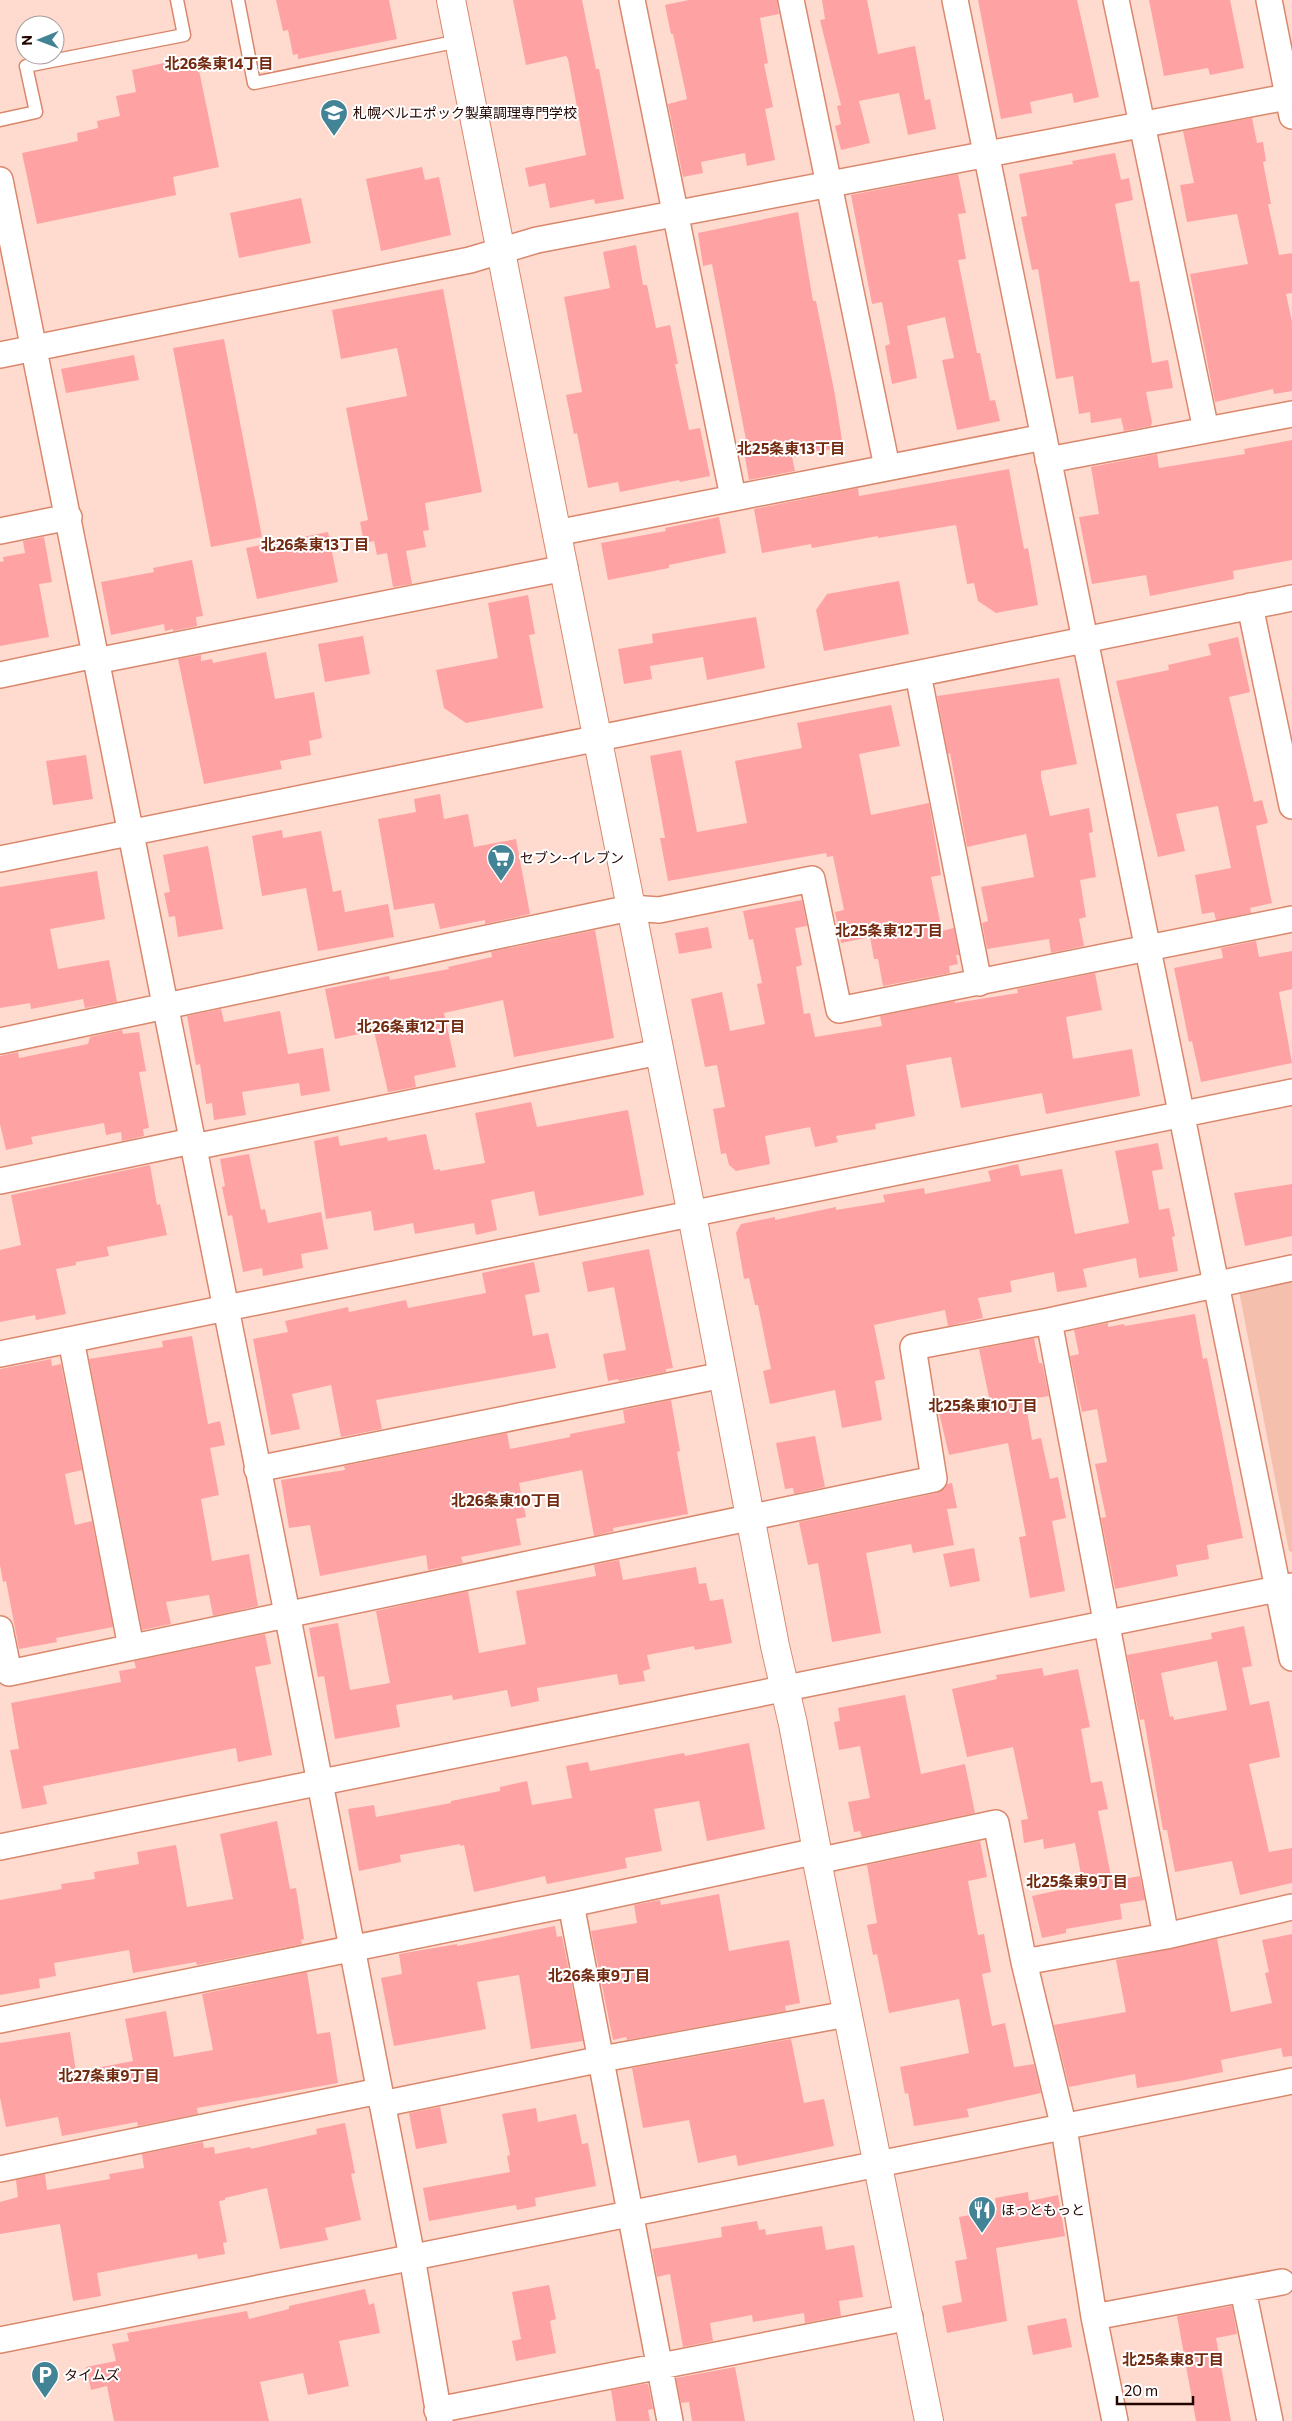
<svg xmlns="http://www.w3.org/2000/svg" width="1292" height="2421" font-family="Commissioner,'Noto Sans JP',sans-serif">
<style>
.green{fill:#f5bfae}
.building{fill:#fea2a4;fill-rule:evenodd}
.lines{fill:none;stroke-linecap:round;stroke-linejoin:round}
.service-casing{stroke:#da876c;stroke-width:15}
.minor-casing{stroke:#da876c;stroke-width:28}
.tertiary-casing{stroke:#da876c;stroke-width:30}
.service{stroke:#fff;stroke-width:12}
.minor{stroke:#fff;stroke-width:25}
.tertiary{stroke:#fff;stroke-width:28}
.labels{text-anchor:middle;stroke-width:4;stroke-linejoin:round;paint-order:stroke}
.poi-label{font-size:14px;fill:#230500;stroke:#fff;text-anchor:start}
.neighbourhood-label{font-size:15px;font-weight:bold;fill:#722a10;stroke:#fff}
</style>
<rect width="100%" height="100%" fill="#ffdbcf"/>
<path class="green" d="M1292,1279V1552L1289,1551L1239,1291Z"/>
<path class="building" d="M276,0H389L397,39L298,59V54L293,55L288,30L283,31Z
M513,0H582L596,69H599L624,199L595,204L594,199L550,208L545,183L529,187L525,168L586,155L568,59L566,56L526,65Z
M689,0H777L779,14L760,18L768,63L764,64L773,107L765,109L775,160L747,166L745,153L701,162L703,173L683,177L668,104L687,99L673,34H671L665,5Z
M822,0H867L878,54L915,46L925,100L930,99L936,129L908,135L899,93L859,101L870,143L841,150L835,126L841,124L837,106L841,105L820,20L825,19Z
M978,0H1077L1099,97L1074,103L1072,93L1030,102L1032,113L1001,119Z
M1149,0H1230L1244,68L1210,75L1208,68L1164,76Z
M196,56L219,167L173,177L176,195L37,224L22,153L78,141L77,133L98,128L97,121L120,116L116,96L136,92L132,70Z
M1252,118L1257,143L1263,142L1266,161L1263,162L1271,204H1268L1279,255L1292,253V293L1286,294L1292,322V391L1274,394L1273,389L1215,402L1190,274L1248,264L1237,214L1187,222L1180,185L1194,183L1183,131Z
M1115,153L1121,180L1129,178L1133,200L1115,204L1130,282L1139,281L1152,363L1168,360L1173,388L1146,392L1152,422L1151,426L1124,431L1121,418L1091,423L1090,412L1079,414L1073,376L1056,379L1038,269L1032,270L1021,217L1027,216L1019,174L1073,164L1072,161Z
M422,167L425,180L439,177L451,235L381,251L366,179Z
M958,174L966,213L958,214L966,259L958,260L977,353H980L990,401L995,400L1000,421L957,430L942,360L954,358L945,317L907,326L917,378L892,384L885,346L890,344L882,302L872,304L851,195Z
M301,198L311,243L239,258L230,213Z
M798,212L813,301H816L835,395L843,447L792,457L795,471L749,480L743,446L747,445L712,264L703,266L698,233Z
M636,245L643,285H647L656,328L670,325L678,364H675L689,430L700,428L710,476L680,482L679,480L620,492L618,482L588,488L577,433L574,434L566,395L582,392L564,297L610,288L603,252Z
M443,289L482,492L425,503L429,530L423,531L426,547L406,551L412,584L393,587L387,553L377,555L374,541L364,543L360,522L368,520L346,408L407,396L397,348L341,359L332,310Z
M224,339L262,537L211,547L173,348Z
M134,355L139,380L66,393L61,369Z
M1292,440V560L1233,571L1234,579L1150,596L1146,575L1092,584L1079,517L1099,514L1091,467L1157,454L1159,468L1245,454L1244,449Z
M1009,469L1024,549L1028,548L1038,605L996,613L978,601L974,583L967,584L956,525L878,538V536L812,548L811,544L762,553L754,509L858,488L859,496Z
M719,517L726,553L669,565V568L608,580L601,543L666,531L665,528Z
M328,532L338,582L257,599L246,548Z
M44,537L52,582L39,584L49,637L0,646V562L4,561L3,557L25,553L23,541Z
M192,560L203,616L196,617L197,626L173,631V629L165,631L164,624L111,635L101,582L154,572L153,568Z
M899,581L909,634L824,651L816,610L827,594Z
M528,595L535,634L529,635L543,708L466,723L444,708L436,670L498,658L488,603Z
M756,617L765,668L707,680L703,657L650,666L652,679L624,684L618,649L653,643L652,634Z
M363,636L370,674L325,682L318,644Z
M1238,637L1250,692L1229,697L1254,802L1262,800L1268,823L1256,826L1272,903L1250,908L1251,913L1216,920L1214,912L1202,914L1195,875L1231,868L1218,806L1176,814L1185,851L1158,857L1116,681L1169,670L1168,665L1211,655L1208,644Z
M266,652L275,699L314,692L322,738L309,741L311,755L280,761L282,769L204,784L178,659L201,655V661L212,659L213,663Z
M1059,678L1077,764L1041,771V777L1050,816L1089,808L1093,832L1089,833L1096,877L1080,880L1086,917L1079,919L1084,946L1051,953L1049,939L987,949L982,923L988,921L981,887L1034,877L1026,834L967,847L950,753L948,754L937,696Z
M891,705L900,746L859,754L871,815L929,803L941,875L931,877L942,931L954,928L959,955H956L958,964L949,966L950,973L883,986L878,959H874L870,937L841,943L835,912L844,910L833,856L827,857L826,853L668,881L660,838H665L650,756L681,750L697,832L747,823L735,761L802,748L797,723Z
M86,755L93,799L53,805L46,761Z
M440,794L444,819L468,814L474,847L516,839L530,914L485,924V920L440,929L434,903L394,910L378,819L416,812L414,799Z
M282,830L283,838L321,831L333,892L341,890L345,912L388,904L394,937L318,951L306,888L262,896L252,836Z
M208,846L223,929L178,937L175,916L169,917L164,893L170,892L163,855Z
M97,871L105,919L50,929L58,969L109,960L117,1002L85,1008L83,999L31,1009L30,1003L0,1008V887Z
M802,900L807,926L795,928L802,965L796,967L804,1014L810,1013L815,1037L882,1026L880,1016L955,1001V1003L1018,993L1017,989L1095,973L1102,1010L1066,1017L1073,1059L1132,1049L1140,1096L1046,1114L1042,1093L961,1108L951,1057L906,1065L915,1116L875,1124L876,1129L836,1136L838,1142L815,1147L810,1127L765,1136L770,1164L736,1171L729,1165L726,1153L721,1154L713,1109L725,1107L717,1065L705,1067L691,999L722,992L730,1031L765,1024L757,984L762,983L753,939L749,940L743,911Z
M708,927L712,948L679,954L675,933Z
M595,930L614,1038L514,1057L503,1000L444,1013L456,1067L414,1076L416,1087L388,1092L374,1031L335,1039L325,989L389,976L390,980L449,969L448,967L492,957L491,952Z
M1256,941L1259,957L1292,951V989L1279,992L1292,1063L1201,1082L1192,1041L1189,1042L1174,968L1223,958L1221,948Z
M221,1009L224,1022L280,1011L288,1054L323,1048L330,1091L301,1096L299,1083L242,1092L246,1115L214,1120L212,1103L206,1104L200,1064L196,1065L187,1016Z
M122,1030L123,1034L139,1032L146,1071L139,1072L149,1128L143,1129L144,1136L122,1141L121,1132L106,1135L104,1123L31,1137L33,1144L6,1150L0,1124V1056L18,1052L19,1058L88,1044L90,1037Z
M531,1102L537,1127L628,1110L644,1195L539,1216L534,1191L491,1200L497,1230L476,1235L474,1223L415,1234L413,1223L374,1231L371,1211L326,1219L314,1141L338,1136L340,1146L387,1137L388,1141L426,1134L434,1170L440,1169V1171L485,1163L475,1113Z
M1158,1143L1163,1169L1152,1171L1159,1210L1169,1208L1175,1236L1172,1237L1178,1271L1139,1278L1136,1258L1083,1269L1087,1287L1057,1292L1054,1272L1010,1281L1012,1292L978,1298L983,1318L948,1326L945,1310L874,1325L885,1379L875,1381L882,1420L842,1428L835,1390L770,1404L763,1371L771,1369L758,1305H755L749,1278L744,1279L736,1233L741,1224L775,1217V1220L836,1207V1210L885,1202L883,1195L924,1188L925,1194L991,1181L988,1171L1018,1164L1021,1176L1062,1169L1075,1234L1129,1223L1115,1151Z
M249,1154L261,1210L265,1209L268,1223L321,1212L328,1249L301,1254L303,1268L263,1276L262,1268L243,1272L232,1215L228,1216L222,1187L225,1186L220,1159Z
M150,1165L157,1205L160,1204L167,1235L107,1247L109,1256L76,1262V1265L56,1269L66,1314L36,1320L35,1315L0,1322V1250L21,1245L11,1195Z
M1292,1184V1236L1245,1246L1234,1193Z
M649,1249L673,1368L666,1369V1372L619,1381L618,1379L608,1381L603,1354L626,1350L614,1287L588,1292L582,1262Z
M534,1262L540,1292L525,1295L533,1336L548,1333L556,1368L376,1400L382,1429L341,1437L331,1385L292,1394L300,1429L271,1435L253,1339L288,1332L285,1321L348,1307L349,1312L406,1300L408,1308L486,1293L482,1273Z
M1195,1314L1203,1359L1207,1358L1243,1538L1207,1545L1209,1559L1176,1565L1178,1576L1115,1589L1101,1518L1106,1517L1095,1464L1107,1462L1097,1409L1082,1412L1070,1356L1079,1354L1074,1330L1108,1323V1327L1124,1324L1125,1326Z
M192,1336L208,1424L220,1421L225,1445L210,1448L219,1495L201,1499L212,1561L249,1554L258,1606L213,1616L209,1595L166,1602L171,1624L142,1630L89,1359L163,1347L162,1341Z
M1034,1338L1039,1363H1042L1049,1396L1025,1400L1032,1440L1041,1438L1050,1479L1058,1477L1066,1518L1052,1521L1065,1591L1030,1598L1019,1537L1026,1536L1008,1443L949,1455L939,1413L990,1402L979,1349Z
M51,1359L52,1366L61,1364L82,1470L65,1474L75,1525L92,1521L113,1627L56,1638L57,1642L19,1649L6,1581L3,1582L0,1565V1369Z
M671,1400L680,1451L677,1452L688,1514L613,1528L614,1531L594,1536L582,1470L519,1483L526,1517L516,1519L521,1545L461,1557L463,1563L428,1570L426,1555L320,1576L310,1525L289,1528L281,1480L345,1470L344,1466L507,1433L510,1449L570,1437V1434L625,1423L623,1410Z
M815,1436L825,1487L794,1494L793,1488L785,1489L776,1443Z
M952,1483L957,1508L947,1509L954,1545L913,1553L911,1544L866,1553L881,1633L832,1642L818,1563L808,1565L799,1522L937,1493L947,1484Z
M974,1548L980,1581L950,1587L943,1554Z
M619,1560L623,1580L696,1567L699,1584L706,1583L710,1601L723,1599L732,1643L695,1650L694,1646L647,1655L650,1669L643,1671L645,1681L619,1685L617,1674L537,1688L539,1701L511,1707L507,1690L453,1700L452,1695L396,1705L400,1727L335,1739L324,1676L318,1677L309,1628L338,1623L350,1690L390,1683L376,1611L468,1591L479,1653L526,1644L516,1591L596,1576L594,1565Z
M1244,1626L1252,1666L1242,1668L1250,1705L1269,1701L1280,1757L1249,1764L1269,1852L1292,1848V1883L1240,1895L1232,1861L1175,1872L1167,1830H1163L1144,1719L1140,1720L1127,1655L1212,1639L1211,1633ZM1217,1661L1227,1710L1174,1720L1173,1716L1170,1717L1161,1673Z
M265,1634L271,1664L255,1667L272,1755L238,1762L236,1748L43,1786L47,1804L22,1809L10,1750L19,1749L11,1703L121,1682L119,1671L136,1668L134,1661Z
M1042,1668L1044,1676L1078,1669L1090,1727L1081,1729L1091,1783L1102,1781L1108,1809L1098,1811L1112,1881L1140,1876L1145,1900L1120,1904L1122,1919L1066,1929V1933L1042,1938L1032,1896L1083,1885L1075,1843L1044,1849L1043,1839L1024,1843L1021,1820L1028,1819L1013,1747L967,1757L952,1689L997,1679L996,1675Z
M905,1695L921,1774L965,1764L975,1813L862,1837L860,1831L854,1832L848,1802L870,1798L860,1746L839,1750L834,1722L840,1721L838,1708Z
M749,1743L765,1829L707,1841L699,1801L654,1809L662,1851L625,1858L627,1868L547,1884L545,1876L474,1892L464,1845L460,1846V1844L400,1855L401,1862L359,1871L348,1809L374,1805L376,1817L451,1803V1801L500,1791V1787L527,1781L532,1805L572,1798L566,1766L588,1762L590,1771L684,1753L685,1756Z
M277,1821L290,1889L296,1888L304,1939L301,1940L302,1944L197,1965L196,1962L133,1973L129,1950L54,1963L56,1976L39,1979L40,1988L0,1995V1900L62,1889L61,1884L95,1879L94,1872L139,1864L137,1852L176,1845L187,1907L233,1899L220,1834Z
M980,1841L987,1877L968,1881L978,1935L984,1934L991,1972L982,1974L992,2026L1005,2023L1014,2067L1034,2064L1041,2093L967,2109L969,2117L914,2126L908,2093L905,2094L900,2067L969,2053L959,1999L889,2013L877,1954L873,1955L867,1925L877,1923L867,1865Z
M719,1894L729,1951L789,1940L800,2003L785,2006L786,2011L627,2040L626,2037L613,2040L591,1931L637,1923L634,1905L660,1900L661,1905Z
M555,1926L557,1937L562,1936L583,2041L531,2049L519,1975L477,1982L486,2029L394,2046L381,1978L402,1974L399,1954L457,1944V1946Z
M1292,1934V2056L1283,2057L1281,2048L1221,2060L1223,2072L1185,2080L1137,2088L1135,2074L1069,2087L1054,2025L1126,2012L1116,1960L1217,1939L1231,2012L1272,2003L1265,1973L1269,1972L1262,1940Z
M307,1972L317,2034L330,2032L338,2083L197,2108L198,2114L138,2126L137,2122L62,2136L58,2117L6,2127L0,2098V2043L70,2032L76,2072L133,2061L125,2019L166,2011L174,2057L213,2050L202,1994Z
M791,2039L804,2103L824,2099L834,2146L738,2166L736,2155L698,2163L689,2120L643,2128L632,2068Z
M440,2107L447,2143L416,2149L409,2113Z
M536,2108L538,2122L576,2114L582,2144L588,2143L596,2186L535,2198L536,2206L517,2210L516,2205L429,2221L423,2188L510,2172L507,2156L510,2155L502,2114Z
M345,2123L355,2173L351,2174L361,2220L325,2228L328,2240L280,2249L267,2188L225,2198V2200L219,2201L227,2242L223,2243L225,2254L198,2259L197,2254L97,2273L101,2296L73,2301L60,2224L0,2234V2202L18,2197L16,2180L45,2174L47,2190L110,2179L109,2174L144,2168L142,2154L203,2142L204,2148L214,2147L215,2154L250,2147L251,2149L317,2134L316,2129Z
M1028,2192L1029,2201L1058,2195L1065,2236L996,2248L1007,2321L947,2333L942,2306L962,2302L955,2261L967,2259L959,2217L997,2210L995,2198Z
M757,2221L759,2230L765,2229L766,2235L822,2226L826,2250L854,2245L863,2297L839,2301L841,2316L805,2323L804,2313L753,2322L752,2315L710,2323L713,2341L683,2347L670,2274L657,2277L652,2249L722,2237L721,2227Z
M549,2285L556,2319L550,2321L556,2353L516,2361L512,2341L521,2339L512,2292Z
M365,2289L369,2305L374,2303L380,2333L339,2341L349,2386L308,2395L303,2373L260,2382L269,2421H114L107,2386L91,2390L86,2367L116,2361L112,2344L129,2341L127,2333L247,2311L249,2319L289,2309V2306Z
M1232,2306L1237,2334L1216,2338L1231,2421H1196L1177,2316Z
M1066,2318L1072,2347L1033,2355L1027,2326Z
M735,2367L745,2421H692L689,2402L681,2403L676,2378Z
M644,2384H648L653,2409L648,2410L650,2421H616L611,2390Z"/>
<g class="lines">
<defs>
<path id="service" d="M238,0L254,83L459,41
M0,120L36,112L26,66L184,35L177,0"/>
<path id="minor" d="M632,0L733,497
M791,0L887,467
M955,0L1292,1658
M1116,0L1206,430
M1269,0L1292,116
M0,180L287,1613L412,2257L440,2421
M0,355L470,260L537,240L1292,96
M1048,460L1292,414
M0,531L69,517
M556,533L1044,437
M1250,606L1292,806
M96,661L565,568
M918,674L979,983
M0,675L95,655
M0,859L1292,598
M0,1041L630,908L659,910L812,879L839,1010L1292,919
M194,1147L659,1052
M0,1181L192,1141
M1049,1321L1166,1936
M71,1340L131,1647
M0,1354L1292,1092
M257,1469L723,1375
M0,1629L9,1673L934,1479L913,1347L1049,1321L1292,1268
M0,1847L1292,1586
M817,1861L996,1823L1024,1962L1064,2128L1094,2317L1115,2421
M571,1904L670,2421
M1024,1962L1166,1936L1292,1907
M0,2020L571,1904L817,1851
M382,2104L602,2059L847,2014
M0,2169L379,2091
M1243,2290L1270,2421
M1094,2317L1282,2282
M0,2340L1292,2081
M437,2410L910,2317"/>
<path id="tertiary" d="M451,0L692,1215L775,1646L793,1724L817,1851V1861L929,2421"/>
</defs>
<use href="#service" class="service-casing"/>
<use href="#minor" class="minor-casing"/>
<use href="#tertiary" class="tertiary-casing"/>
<use href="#service" class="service"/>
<use href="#minor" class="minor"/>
<use href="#tertiary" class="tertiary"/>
</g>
<defs>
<symbol id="university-pin" viewBox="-11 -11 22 30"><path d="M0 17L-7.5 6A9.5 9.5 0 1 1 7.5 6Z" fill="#428395" stroke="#fff"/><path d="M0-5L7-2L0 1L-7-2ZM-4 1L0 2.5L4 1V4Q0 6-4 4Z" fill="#fff"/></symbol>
<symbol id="supermarket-pin" viewBox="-11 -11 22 30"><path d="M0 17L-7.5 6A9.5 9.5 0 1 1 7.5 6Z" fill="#428395" stroke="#fff"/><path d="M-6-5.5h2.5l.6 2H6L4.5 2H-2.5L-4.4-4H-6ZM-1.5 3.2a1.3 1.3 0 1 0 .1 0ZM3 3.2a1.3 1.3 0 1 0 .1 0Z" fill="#fff"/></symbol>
<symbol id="restaurant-pin" viewBox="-11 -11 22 30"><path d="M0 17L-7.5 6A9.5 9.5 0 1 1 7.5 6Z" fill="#428395" stroke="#fff"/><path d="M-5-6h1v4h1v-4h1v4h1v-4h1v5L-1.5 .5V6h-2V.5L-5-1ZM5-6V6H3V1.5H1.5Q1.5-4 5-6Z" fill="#fff"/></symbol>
<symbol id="parking-pin" viewBox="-11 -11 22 30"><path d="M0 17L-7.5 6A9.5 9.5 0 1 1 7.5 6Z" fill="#428395" stroke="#fff"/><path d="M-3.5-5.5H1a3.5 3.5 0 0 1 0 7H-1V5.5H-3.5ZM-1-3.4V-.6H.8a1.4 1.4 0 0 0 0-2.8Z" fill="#fff"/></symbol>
</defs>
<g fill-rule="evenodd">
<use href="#university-pin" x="318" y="97" width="32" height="43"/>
<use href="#supermarket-pin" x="485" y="842" width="32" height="43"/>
<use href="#restaurant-pin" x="966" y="2194" width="32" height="43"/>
<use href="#parking-pin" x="29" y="2359" width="32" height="43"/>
</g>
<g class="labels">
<g class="poi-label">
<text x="353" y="118">札幌ベルエポック製菓調理専門学校</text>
<text x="520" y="863">セブン-イレブン</text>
<text x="1001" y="2215">ほっともっと</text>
<text x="64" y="2380">タイムズ</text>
</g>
<g class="neighbourhood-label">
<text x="219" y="69">北26条東14丁目</text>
<text x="791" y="454">北25条東13丁目</text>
<text x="315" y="550">北26条東13丁目</text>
<text x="889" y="936">北25条東12丁目</text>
<text x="411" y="1032">北26条東12丁目</text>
<text x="983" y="1411">北25条東10丁目</text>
<text x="506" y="1506">北26条東10丁目</text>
<text x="1077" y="1887">北25条東9丁目</text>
<text x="599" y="1981">北26条東9丁目</text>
<text x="109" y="2081">北27条東9丁目</text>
<text x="1173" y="2365">北25条東8丁目</text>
</g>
</g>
<g transform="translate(40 40) rotate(269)"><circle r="24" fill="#ffffff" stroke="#a79b99"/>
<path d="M0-4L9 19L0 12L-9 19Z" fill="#428395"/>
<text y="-8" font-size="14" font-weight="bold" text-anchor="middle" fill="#230500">N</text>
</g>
<path d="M1117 2396v8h76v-8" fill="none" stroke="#230500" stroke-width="2.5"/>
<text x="1124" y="2396" font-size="15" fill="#230500" stroke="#ffffff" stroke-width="4" paint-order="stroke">20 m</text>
</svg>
